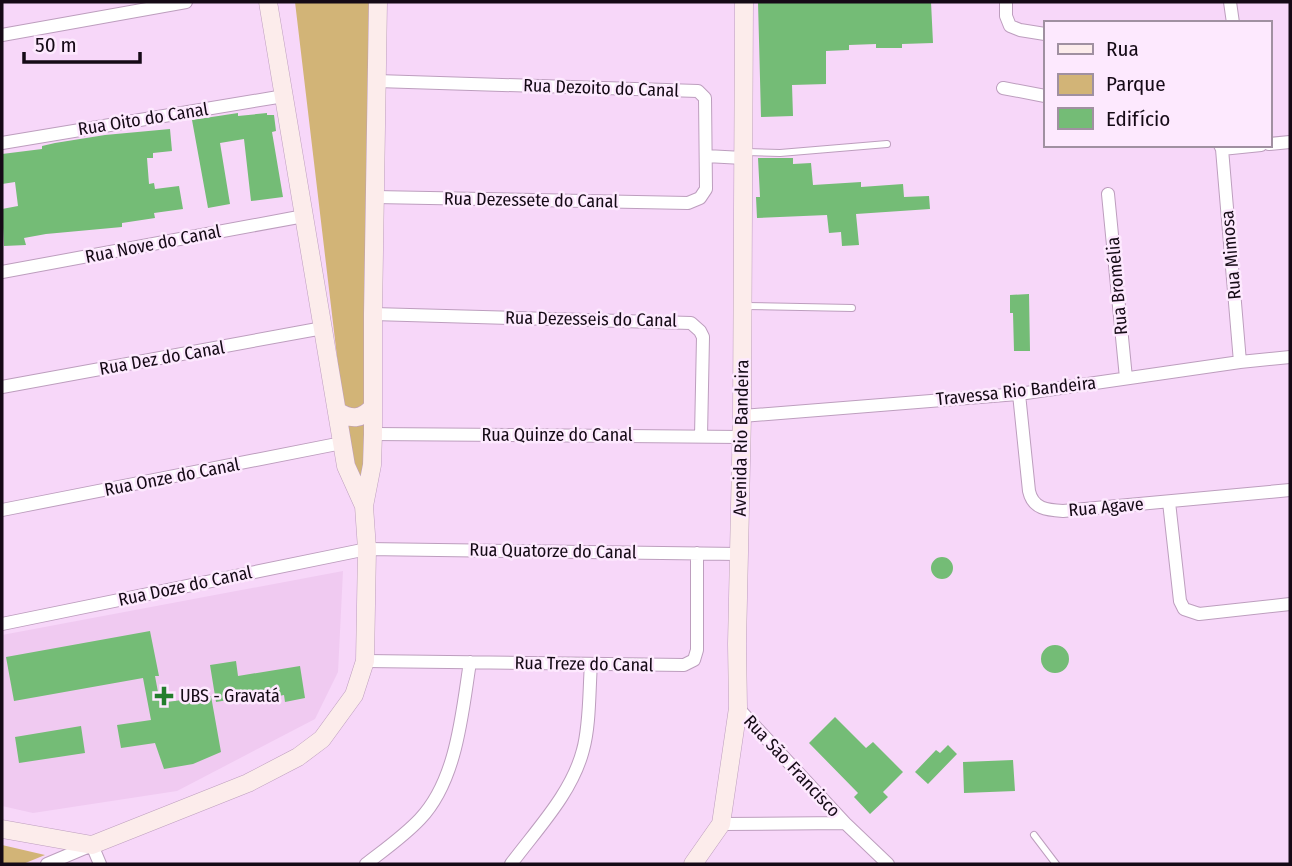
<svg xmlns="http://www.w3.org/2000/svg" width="1292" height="866" font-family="'Fira Sans Condensed',sans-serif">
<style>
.built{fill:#f0caf1}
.green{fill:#d2b477}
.building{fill:#74bc76}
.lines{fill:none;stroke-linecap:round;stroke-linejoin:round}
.lane-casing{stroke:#bd9ebe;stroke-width:8}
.street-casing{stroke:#bd9ebe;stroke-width:14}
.secondary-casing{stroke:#bd9ebe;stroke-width:19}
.lane{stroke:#fff;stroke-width:6}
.street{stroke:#fff;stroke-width:12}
.secondary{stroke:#fceceb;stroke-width:18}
.poi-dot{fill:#227d2c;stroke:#fde9fe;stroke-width:2.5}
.labels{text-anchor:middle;stroke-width:5;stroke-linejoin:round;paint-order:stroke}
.street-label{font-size:18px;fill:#150a16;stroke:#fde9fe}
.poi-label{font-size:18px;fill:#150a16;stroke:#fde9fe;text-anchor:start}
</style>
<rect width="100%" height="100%" fill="#f7d7f9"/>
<path class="built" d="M343,571L338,672L315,719L177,791L33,813L2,806V635Z"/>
<path class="green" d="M295,2H378L365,537L347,441Z
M2,845L45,855L23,864H2Z"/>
<path class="building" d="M758,2H931L933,43L902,44V48H876V44L849,45V50L826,51V84L792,85L793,116L761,117Z
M238,113V116L267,113V115H274L276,131L272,132L283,197L251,201L244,139L220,143L230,204L208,208L192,120Z
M170,129L172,151L153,153V158H147L149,184L154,183L155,189L179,186L183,209L154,213L155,218L122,223V227L46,234L24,238L26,245L4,246L2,209L18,206L15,182L2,184V154L42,149V146L55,143L105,135Z
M758,158H793V164L811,163L813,185L861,182V187L903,184L904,197L929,196L930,209L856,214L859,245L842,246L841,232L829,233L827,215L757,218L756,197H760Z
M1029,294L1030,351H1014L1013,313H1010V295Z
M931 568a11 11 0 1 1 22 0a11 11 0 1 1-22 0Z
M150,631L159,676H155L160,703L211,696L221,752L193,764L164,769L155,743L121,748L117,725L151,720L143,678L14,701L6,657Z
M1041 659a14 14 0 1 1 28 0a14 14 0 1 1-28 0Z
M236,661L238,676L300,666L305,698L285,702L284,695L247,702L246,697L216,702L210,665Z
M835,717L866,748L873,742L903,772L883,792L888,797L870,814L854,797L858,793L809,743Z
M81,726L85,753L19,763L15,737Z
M948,745L957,754L928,784L915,772L936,750L940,753Z
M1013,760L1015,791L964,793L963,762Z"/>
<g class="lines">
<defs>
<path id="lane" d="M746,152L780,153L887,144
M745,306L852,308
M1034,835L1056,864"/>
<path id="street" d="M1006,2V16L1010,26L1020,30L1045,34
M1230,2L1233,23
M2,35L186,2
M1003,88L1045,96
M2,143L284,96
M1269,144L1290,142
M1220,145L1222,149L1261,145
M1222,149L1240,362
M706,156L743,158
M1108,194L1126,378
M375,197L688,203L700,198L706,189L705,98L698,91L377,81
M2,272L304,216
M373,314L691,323L700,331L703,337L701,436
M2,387L323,328
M1019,394L1029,491C1033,509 1047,510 1063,511L1290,490
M742,416L1019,394L1240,362L1290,357
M373,434L741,437
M1169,502L1180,601L1184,609L1199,614L1290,604
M2,510L342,443
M2,624L367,549L739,554
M365,661L684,665L694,660L697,650V553
M738,708L845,823L888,864
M721,824L845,823
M47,864L92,845L100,864
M366,864C384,850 404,836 420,819C457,780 462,713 470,662
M511,864C537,829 572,793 583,750C590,725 589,691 591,664"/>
<path id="secondary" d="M268,2L346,466L364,506
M337,411C351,420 361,420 373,407
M2,829L92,845L248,783L298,757L322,739L354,695L365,661L367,549L364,506L372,465L373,434V314L378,2
M693,864L721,824L738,708L737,644L742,416L744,2"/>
</defs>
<use href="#lane" class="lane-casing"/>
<use href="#street" class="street-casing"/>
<use href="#secondary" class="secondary-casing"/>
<use href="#lane" class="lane"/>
<use href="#street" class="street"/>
<use href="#secondary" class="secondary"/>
</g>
<path class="poi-dot" d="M160.5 685.5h7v7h7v7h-7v7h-7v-7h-7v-7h7z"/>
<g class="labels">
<g class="street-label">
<text transform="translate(601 88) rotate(2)" y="6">Rua Dezoito do Canal</text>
<text transform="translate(143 119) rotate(-9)" y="6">Rua Oito do Canal</text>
<text transform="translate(531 200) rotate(1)" y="6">Rua Dezessete do Canal</text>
<text transform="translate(153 244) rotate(-11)" y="6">Rua Nove do Canal</text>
<text transform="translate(1231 255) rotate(-95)" y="6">Rua Mimosa</text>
<text transform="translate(1117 286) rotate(-95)" y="6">Rua Bromélia</text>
<text transform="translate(591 319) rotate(1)" y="6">Rua Dezesseis do Canal</text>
<text transform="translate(162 358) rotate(-10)" y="6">Rua Dez do Canal</text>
<text transform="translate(1016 391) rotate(-6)" y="6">Travessa Rio Bandeira</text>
<text x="557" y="441">Rua Quinze do Canal</text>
<text transform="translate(741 438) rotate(-89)" y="6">Avenida Rio Bandeira</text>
<text transform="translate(172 477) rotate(-11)" y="6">Rua Onze do Canal</text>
<text transform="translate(1106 507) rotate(-5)" y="6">Rua Agave</text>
<text transform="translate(553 551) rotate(1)" y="6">Rua Quatorze do Canal</text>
<text transform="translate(185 586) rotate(-12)" y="6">Rua Doze do Canal</text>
<text transform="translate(584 664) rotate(1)" y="6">Rua Treze do Canal</text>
<text transform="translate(792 766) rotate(47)" y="6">Rua São Francisco</text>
</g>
<g class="poi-label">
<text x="180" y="702">UBS - Gravatá</text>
</g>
</g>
<rect width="1292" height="866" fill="none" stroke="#150a16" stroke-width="7"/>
<rect x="1044" y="21" width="228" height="126" fill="#fde9fe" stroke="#a090a1" stroke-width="2"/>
<rect x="1058" y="44" width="35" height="10" fill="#fceceb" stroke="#a090a1" stroke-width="2"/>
<text x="1106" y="56" font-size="21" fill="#150a16">Rua</text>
<rect x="1058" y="74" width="35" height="21" fill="#d2b477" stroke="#a090a1" stroke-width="2"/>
<text x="1106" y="91" font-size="21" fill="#150a16">Parque</text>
<rect x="1058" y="108" width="35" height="21" fill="#74bc76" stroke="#a090a1" stroke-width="2"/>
<text x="1106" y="126" font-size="21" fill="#150a16">Edifício</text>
<path d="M24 52v10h116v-10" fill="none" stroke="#150a16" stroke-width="3.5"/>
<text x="35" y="52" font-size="21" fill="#150a16" stroke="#fde9fe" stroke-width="5" paint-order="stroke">50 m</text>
</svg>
